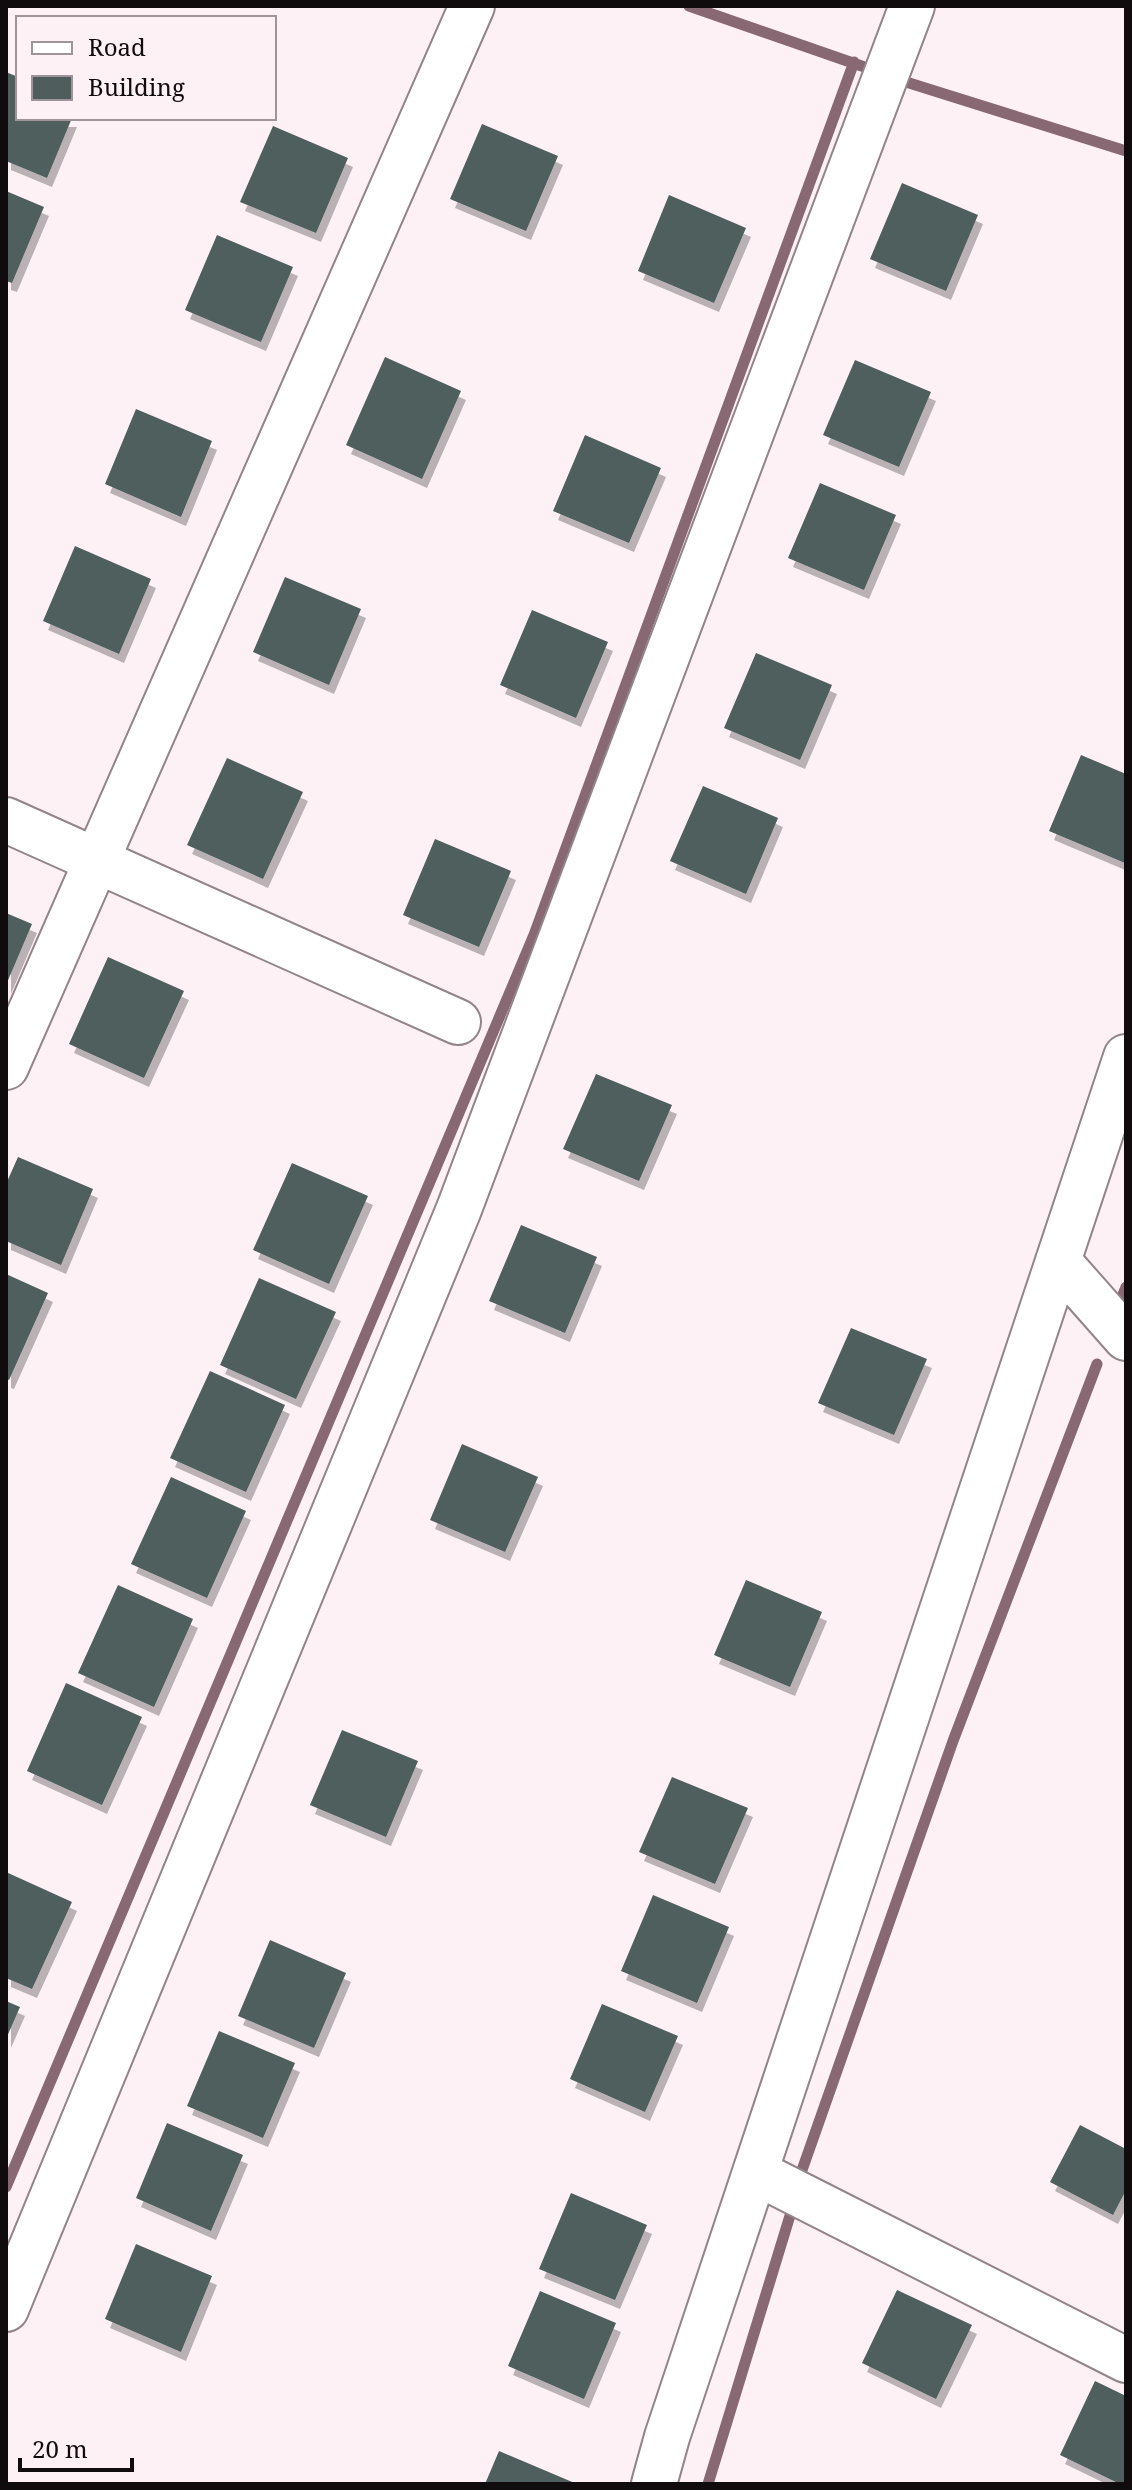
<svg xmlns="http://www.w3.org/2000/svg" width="1132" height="2490" font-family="'Noto Serif',serif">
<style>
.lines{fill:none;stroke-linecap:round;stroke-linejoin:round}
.stream{stroke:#886872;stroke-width:11}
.building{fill:#4f5e5d;filter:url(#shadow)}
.minor-casing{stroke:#928488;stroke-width:48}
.minor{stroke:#fff;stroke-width:44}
</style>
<defs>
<filter id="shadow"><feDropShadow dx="5" dy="9" stdDeviation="0" flood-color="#0004"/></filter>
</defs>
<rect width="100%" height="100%" fill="#fef1f5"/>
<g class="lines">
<path class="stream" d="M689,6L876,71
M906,82L1126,151
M1120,1302L1126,1287
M801,2173L953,1741L1097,1364
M6,2187L534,935L854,62
M708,2484L792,2209"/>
</g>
<path class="building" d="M6,72L18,77V118H72L47,178L6,161Z
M482,124L558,156L526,231L450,199Z
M273,126L348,158L316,233L240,202Z
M902,183L978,215L946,291L870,259Z
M6,191L44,207L12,283L6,281Z
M669,195L746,228L714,303L638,271Z
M217,235L293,267L261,342L185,310Z
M385,357L461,391L422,479L346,445Z
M855,360L931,392L899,467L823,435Z
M136,409L212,441L181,517L105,484Z
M585,435L661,468L629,543L553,511Z
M820,483L896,515L864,590L788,558Z
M75,546L151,579L119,654L43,621Z
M285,577L361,609L329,685L253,652Z
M532,610L608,642L576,718L500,685Z
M756,653L832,685L800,760L724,728Z
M1081,755L1126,774L1125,863L1049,831Z
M227,758L303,792L263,879L187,845Z
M703,786L778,818L746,894L670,861Z
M435,839L511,871L479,947L403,915Z
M6,913L32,924L6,985Z
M108,957L184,991L144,1078L69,1044Z
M596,1074L672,1105L639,1181L563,1149Z
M18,1157L93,1189L61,1265L6,1241V1184Z
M292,1163L368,1196L329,1284L253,1250Z
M521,1225L597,1257L565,1333L489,1301Z
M6,1274L48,1293L9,1380L6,1379Z
M259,1278L336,1312L296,1399L220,1365Z
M851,1328L927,1359L894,1435L818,1403Z
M210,1371L285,1405L246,1492L170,1458Z
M462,1444L538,1477L505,1552L430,1520Z
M171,1477L246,1511L207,1598L131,1564Z
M746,1580L822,1612L790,1687L714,1655Z
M118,1585L193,1619L154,1707L78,1673Z
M66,1683L142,1717L102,1805L27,1771Z
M342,1730L418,1761L386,1837L310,1805Z
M672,1777L748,1808L715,1884L639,1852Z
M6,1872L72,1902L32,1989L6,1978Z
M653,1895L729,1927L697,2003L621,1971Z
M270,1940L346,1973L314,2048L238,2016Z
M6,2001L20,2007L6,2039Z
M602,2004L678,2036L645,2112L570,2079Z
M219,2031L295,2063L263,2138L187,2106Z
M167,2123L243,2155L211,2231L136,2198Z
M1080,2125L1126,2149V2190L1113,2215L1050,2182Z
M571,2193L647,2225L615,2300L539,2269Z
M136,2244L212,2276L181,2352L105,2319Z
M897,2290L972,2325L936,2399L862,2363Z
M540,2291L616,2323L584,2399L508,2366Z
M1095,2381L1126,2396V2484H1120L1060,2455Z
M499,2451L577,2484H485Z"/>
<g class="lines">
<defs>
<path id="minor" d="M6,820L458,1022
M6,1067L472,6
M1058,1261L1126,1338
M755,2172L1126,2360
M6,2309L459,1209L912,6
M654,2484L667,2437L1126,1057"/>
</defs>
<use href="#minor" class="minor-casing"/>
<use href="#minor" class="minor"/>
</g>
<rect width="1132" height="2490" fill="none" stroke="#100c0d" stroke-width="16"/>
<rect x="16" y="16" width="260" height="104" fill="#fef1f5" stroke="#9f9598" stroke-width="2"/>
<rect x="32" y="42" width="40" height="12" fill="#ffffff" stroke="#9f9598" stroke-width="2"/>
<text x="88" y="56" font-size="24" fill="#100c0d">Road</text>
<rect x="32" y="76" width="40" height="24" fill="#4f5e5d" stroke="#9f9598" stroke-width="2"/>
<text x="88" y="96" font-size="24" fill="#100c0d">Building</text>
<path d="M20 2458v12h112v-12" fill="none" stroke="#100c0d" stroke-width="4"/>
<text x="32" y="2458" font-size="24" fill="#100c0d" stroke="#fef1f5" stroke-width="6" paint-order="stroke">20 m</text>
</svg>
